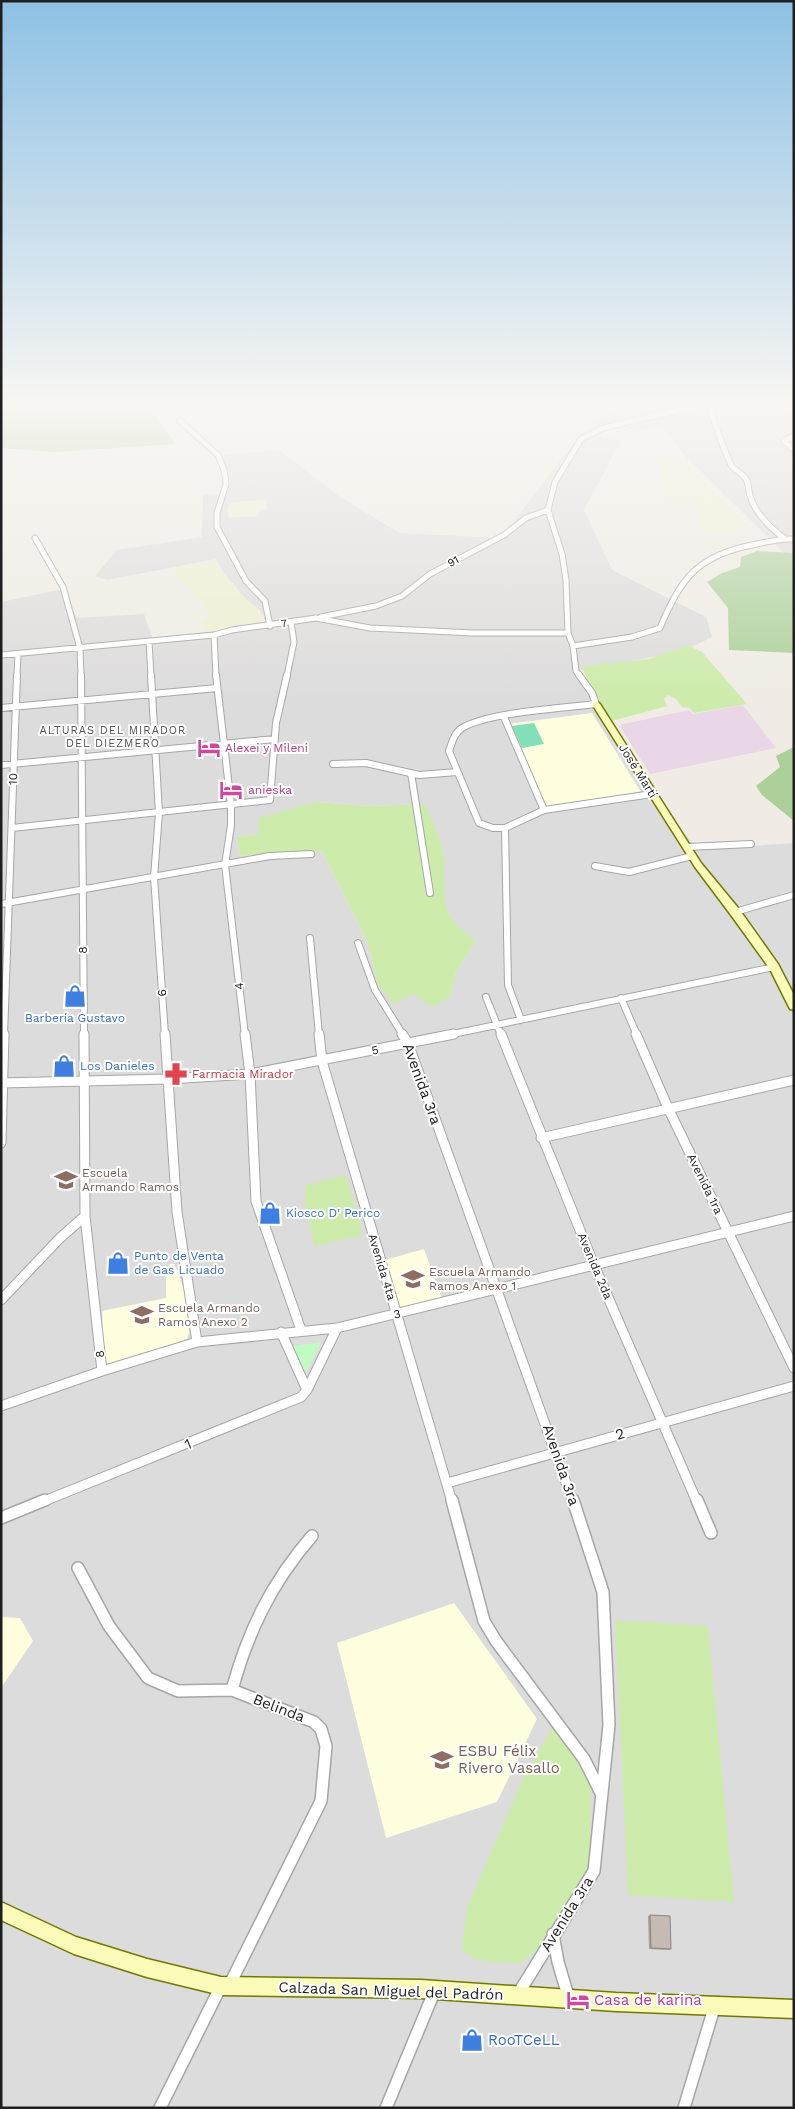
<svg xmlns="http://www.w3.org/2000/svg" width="795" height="2109" font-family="'Work Sans',sans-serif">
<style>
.residential{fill:#dddcdc;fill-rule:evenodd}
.industrial{fill:#e9d7e7}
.education{fill:#fffedf}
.farmland{fill:#eeefd0}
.grass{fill:#cdebab}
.forest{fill:#acd099}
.park{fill:#c2fac4}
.pitch{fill:#82e0b8}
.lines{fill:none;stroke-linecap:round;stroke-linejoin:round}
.street-far3-casing{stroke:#a6a6a6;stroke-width:7}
.street-far2-casing{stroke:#a6a6a6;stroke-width:8}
.street-far1-casing{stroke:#a6a6a6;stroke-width:11}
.street-casing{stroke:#a6a6a6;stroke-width:14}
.secondary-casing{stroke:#717903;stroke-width:3}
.street-far3{stroke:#fff;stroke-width:5}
.street-far2{stroke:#fff;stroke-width:6}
.street-far1{stroke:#fff;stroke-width:9}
.street{stroke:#fff;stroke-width:11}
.secondary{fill:#fafab9;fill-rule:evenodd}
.wall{fill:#a9a19b}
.building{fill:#c5bbb4;stroke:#8a837e}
.labels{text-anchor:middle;stroke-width:4;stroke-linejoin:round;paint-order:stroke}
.far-street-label{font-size:11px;fill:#1f1f1f;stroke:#fff}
.far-neighbourhood-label{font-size:11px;letter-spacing:1px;fill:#525252;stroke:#fff}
.hotel-label{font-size:12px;fill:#b23c85;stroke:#fff;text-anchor:start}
.street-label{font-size:12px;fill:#1f1f1f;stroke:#fff}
.shop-label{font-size:12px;fill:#366cbe;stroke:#fff;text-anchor:start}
.health-label{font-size:12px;fill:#be3a42;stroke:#fff;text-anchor:start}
.education-label{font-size:12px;fill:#785e54;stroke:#fff;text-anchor:start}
.near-street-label{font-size:15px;fill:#1f1f1f;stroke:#fff}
.near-education-label{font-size:15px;fill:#785e54;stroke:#fff;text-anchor:start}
.near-hotel-label{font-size:15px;fill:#b23c85;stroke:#fff;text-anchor:start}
.near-shop-label{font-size:15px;fill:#366cbe;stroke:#fff;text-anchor:start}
</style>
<rect width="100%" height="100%" fill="#f0ece5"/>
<path class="residential" d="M611,401H794V553H784L686,457L662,426L629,433L619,427L601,431L590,420L615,412Z
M582,432L621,441L584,510L612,570L706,617L712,637L681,652L576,671L652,794L698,850L794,843V2108H1V602L63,589L77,618L144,614L153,639L266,625L230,584L216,559L107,580L95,576L117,550L202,537L203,494L225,495L223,455L279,450L336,494L399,533L501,538ZM315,802L370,806L425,804L443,851L444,904L457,928L476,940L456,972L450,997L414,994L377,982L368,943L322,851L240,856L237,837L260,834L299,807Z"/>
<path class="industrial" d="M743,705L776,748L650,774L619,725L689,710L693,714Z"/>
<path class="education" d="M592,713L641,792L548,808L508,724Z
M424,1249L442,1299L400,1310L385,1260Z
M170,1264H174L176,1268L187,1297L189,1333L187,1339L106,1367L104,1365L102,1311L166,1298V1269Z
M454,1603L537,1719L497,1802L386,1838L337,1643Z
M1,1617L20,1618L33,1641L1,1688Z"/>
<path class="farmland" d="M684,458L704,476L720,500L670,502L664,492L658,460Z
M266,499L267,509L260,510L258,516L229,518L227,510L230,503Z
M722,501L727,506L747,529L712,533L703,529L699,502Z
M214,561L246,599L261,611L266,622L208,633L201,619L212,616L171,568Z"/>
<path class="grass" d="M687,645L702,652L747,704L694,713L689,708L682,707L676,699L668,695L664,699L667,706L612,721L609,719L592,693L582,666L649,659Z
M315,802L370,806L425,804C431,819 440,836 443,852C449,895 432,911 476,940L456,972L450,997L432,1007L414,994L393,1004L377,982L368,943L322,851L240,856L237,837L259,834V818Z
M346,1175L363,1235L315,1246L305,1203L306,1185Z
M615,1620L708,1626L734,1902L628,1895Z
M554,1724L591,1779L590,1869L540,1947L521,1963C502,1962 474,1965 462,1949L467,1908L521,1783Z"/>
<path class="forest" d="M1,401H121L151,410L175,444L54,452L1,448Z
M757,551L794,553V653L729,650L728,608L707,582L722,573L740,567L741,557Z
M794,747V821L762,795L756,786L780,767L776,756Z"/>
<path class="park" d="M321,1342L305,1375L291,1346Z"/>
<path class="pitch" d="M534,723L544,744L522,748L512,726Z"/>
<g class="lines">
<defs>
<path id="street-far3" d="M706,401L709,403C714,424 722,445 731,465C734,471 745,474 747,481C749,486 749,492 750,496C756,514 769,527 784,538
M777,401L794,411
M180,421L218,455L224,470L226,484L217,513V527L246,581L265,601L270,626
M794,436L784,441L794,450
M548,510L562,554L566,580L568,633L573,646L576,671L580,676
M548,510L555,482L581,439L603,428L718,401
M35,538L63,587L80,648L81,676
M321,617L376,606L402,596L430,574L504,535L526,518L548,510
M214,635L216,676
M149,642L151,676
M573,646L632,637L660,628C681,578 697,556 752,545C766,542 780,538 794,539
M1,655L214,635L232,630L316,618L370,628L473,633H568
M17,676L18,654
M287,676L294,642L291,622"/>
<path id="street-far2" d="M81,675L84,1035
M151,675L159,813L154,877L165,1035
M216,675L231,805V825L225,865L245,1035
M579,675L592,693L596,704C563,708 489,712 462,728C454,733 452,743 449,751L479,823L493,828H505L544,810L652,794
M1,708L217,688
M504,717L544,810
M333,764L366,763L419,775L457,772
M1,765L275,739
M411,773L430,893
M12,828L270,800L276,723L287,675
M505,828L508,985L521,1020
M687,847L751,844
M595,866L629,872L692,856
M1,904L270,856L311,854
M735,912L794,895
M310,938L319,1035
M358,943L375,990L403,1035
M486,997L501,1035
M621,998L637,1035
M4,1035L17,675
M448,1035L774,967"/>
<path id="street-far1" d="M84,1034L85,1216L102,1371
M165,1034L177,1212L197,1342
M245,1034L250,1074L256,1201L301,1330
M319,1034L322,1061L452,1502
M402,1034L408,1043L573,1502
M501,1034L594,1265L697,1502
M636,1034L668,1108L794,1368
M1,1083L169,1079L250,1074L454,1034
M541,1138L794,1080
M1,1143L4,1034
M1,1300L60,1238L85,1216
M281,1332L307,1390
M1,1406L102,1371L197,1342L337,1328L794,1216
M447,1483L794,1386
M42,1502L301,1397L307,1390L337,1328"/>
<path id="street" d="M452,1500L484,1621L496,1641L584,1759L601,1793
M697,1500L711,1533
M1,1518L45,1500
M78,1568L109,1626L148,1678L178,1691L232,1690L314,1722L321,1729L326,1746L321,1801L229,1986
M232,1690C248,1631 272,1582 312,1536
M553,1934L558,1962L569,1999
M518,1994L594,1871L609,1725L603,1592L573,1500
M160,2108L221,1986
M386,2108L435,1990
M684,2108L715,2005"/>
<path id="secondary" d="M596,701L600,704L701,863L739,909L778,964L794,995V1010L790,1009L770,969L731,915L695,867L592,704Z
M1,1902L76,1937L147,1959L221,1977L421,1980L616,1993L794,2000V2018L616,2011L421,1998L221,1995L147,1977L74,1954L1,1920Z"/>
</defs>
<use href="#street-far3" class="street-far3-casing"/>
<use href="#street-far2" class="street-far2-casing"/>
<use href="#street-far1" class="street-far1-casing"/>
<use href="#street" class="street-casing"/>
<use href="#secondary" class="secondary-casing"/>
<use href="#street-far3" class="street-far3"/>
<use href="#street-far2" class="street-far2"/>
<use href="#street-far1" class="street-far1"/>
<use href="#street" class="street"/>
<use href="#secondary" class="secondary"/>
</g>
<path class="wall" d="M650,1915L671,1949L669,1950L649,1949L648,1916Z"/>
<path class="building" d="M650,1915L670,1916L671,1949L651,1948Z"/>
<linearGradient id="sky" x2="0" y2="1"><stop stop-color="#8dc1e4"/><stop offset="0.58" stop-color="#f8f6f3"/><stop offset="1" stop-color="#f8f6f3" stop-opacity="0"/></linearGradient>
<rect width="795" height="696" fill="url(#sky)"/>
<defs>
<symbol id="hotel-bare" viewBox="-9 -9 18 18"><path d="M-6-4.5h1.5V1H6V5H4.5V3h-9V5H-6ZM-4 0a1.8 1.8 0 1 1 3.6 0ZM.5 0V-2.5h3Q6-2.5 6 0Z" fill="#d1479c" stroke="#fff" stroke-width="2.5" paint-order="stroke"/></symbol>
<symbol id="shop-bare" viewBox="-9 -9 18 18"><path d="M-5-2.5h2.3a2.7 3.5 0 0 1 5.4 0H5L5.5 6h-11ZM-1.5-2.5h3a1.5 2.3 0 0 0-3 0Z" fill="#3f7fe0" stroke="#fff" stroke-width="2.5" paint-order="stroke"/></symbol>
<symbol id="pharmacy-bare" viewBox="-9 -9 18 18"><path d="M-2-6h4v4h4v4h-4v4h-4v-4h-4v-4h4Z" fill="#e0444e" stroke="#fff" stroke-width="2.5" paint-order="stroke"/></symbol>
<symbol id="school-bare" viewBox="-9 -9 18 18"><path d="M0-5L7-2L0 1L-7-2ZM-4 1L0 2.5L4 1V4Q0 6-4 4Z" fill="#8d6e63" stroke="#fff" stroke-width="2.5" paint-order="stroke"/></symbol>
</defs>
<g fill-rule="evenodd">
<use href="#hotel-bare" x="193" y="732" width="32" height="32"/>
<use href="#hotel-bare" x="215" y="774" width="32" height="32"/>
<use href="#shop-bare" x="59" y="980" width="32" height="32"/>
<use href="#shop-bare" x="48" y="1050" width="32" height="32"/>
<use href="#pharmacy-bare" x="160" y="1058" width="32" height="32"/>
<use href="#school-bare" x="50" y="1164" width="32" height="32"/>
<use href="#shop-bare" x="254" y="1197" width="32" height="32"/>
<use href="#shop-bare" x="102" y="1247" width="32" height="32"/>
<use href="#school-bare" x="397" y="1263" width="32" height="32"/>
<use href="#school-bare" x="126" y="1299" width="32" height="32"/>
<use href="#school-bare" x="426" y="1744" width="32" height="32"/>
<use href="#hotel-bare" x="562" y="1984" width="32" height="32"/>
<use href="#shop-bare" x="456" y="2024" width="32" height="32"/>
</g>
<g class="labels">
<g class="far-street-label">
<text transform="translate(453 561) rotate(-28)" y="4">91</text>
<text transform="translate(284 623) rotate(-9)" y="4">7</text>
</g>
<g class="far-neighbourhood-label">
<text x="113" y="734">ALTURAS DEL MIRADOR<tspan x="113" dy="13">DEL DIEZMERO</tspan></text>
</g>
<g class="hotel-label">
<text x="225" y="752">Alexei y Mileni</text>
<text x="248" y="794">anieska</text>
</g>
<g class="street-label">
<text transform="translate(638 771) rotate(58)" y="4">José Martí</text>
<text transform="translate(13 779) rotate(-88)" y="4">10</text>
<text transform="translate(83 950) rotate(-90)" y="4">8</text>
<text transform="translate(239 986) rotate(-97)" y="4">4</text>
<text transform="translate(162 993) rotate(-94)" y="4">6</text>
<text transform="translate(375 1050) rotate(-12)" y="4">5</text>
<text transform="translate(705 1184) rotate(64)" y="4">Avenida 1ra</text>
<text transform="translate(595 1266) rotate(67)" y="4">Avenida 2da</text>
<text transform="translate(382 1267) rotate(73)" y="4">Avenida 4ta</text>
<text transform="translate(397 1314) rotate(-13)" y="4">3</text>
<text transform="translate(100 1354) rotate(-96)" y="4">8</text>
</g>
<g class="shop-label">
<text x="75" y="1022" text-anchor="middle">Barbería Gustavo</text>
<text x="80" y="1070">Los Danieles</text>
<text x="286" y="1217">Kiosco D' Perico</text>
<text x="134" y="1260">Punto de Venta<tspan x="134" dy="14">de Gas Licuado</tspan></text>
</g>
<g class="health-label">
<text x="192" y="1078">Farmacia Mirador</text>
</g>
<g class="education-label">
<text x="82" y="1177">Escuela<tspan x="82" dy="14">Armando Ramos</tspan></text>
<text x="429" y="1276">Escuela Armando<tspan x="429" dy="14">Ramos Anexo 1</tspan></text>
<text x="158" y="1312">Escuela Armando<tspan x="158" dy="14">Ramos Anexo 2</tspan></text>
</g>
<g class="near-street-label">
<text transform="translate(422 1084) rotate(70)" y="5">Avenida 3ra</text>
<text transform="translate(620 1434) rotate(-17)" y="5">2</text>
<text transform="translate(188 1444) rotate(-22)" y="5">1</text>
<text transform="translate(561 1465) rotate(71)" y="5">Avenida 3ra</text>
<text transform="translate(279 1708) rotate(21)" y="5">Belinda</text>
<text transform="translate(567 1914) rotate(-58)" y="5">Avenida 3ra</text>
<text transform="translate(391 1991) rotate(2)" y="5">Calzada San Miguel del Padrón</text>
</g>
<g class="near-education-label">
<text x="458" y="1756">ESBU Félix<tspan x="458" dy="17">Rivero Vasallo</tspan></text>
</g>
<g class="near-hotel-label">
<text x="594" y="2005">Casa de karina</text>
</g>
<g class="near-shop-label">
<text x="488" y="2045">RooTCeLL</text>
</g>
</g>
<rect width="795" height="2109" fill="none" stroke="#1f1f1f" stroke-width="5"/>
</svg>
